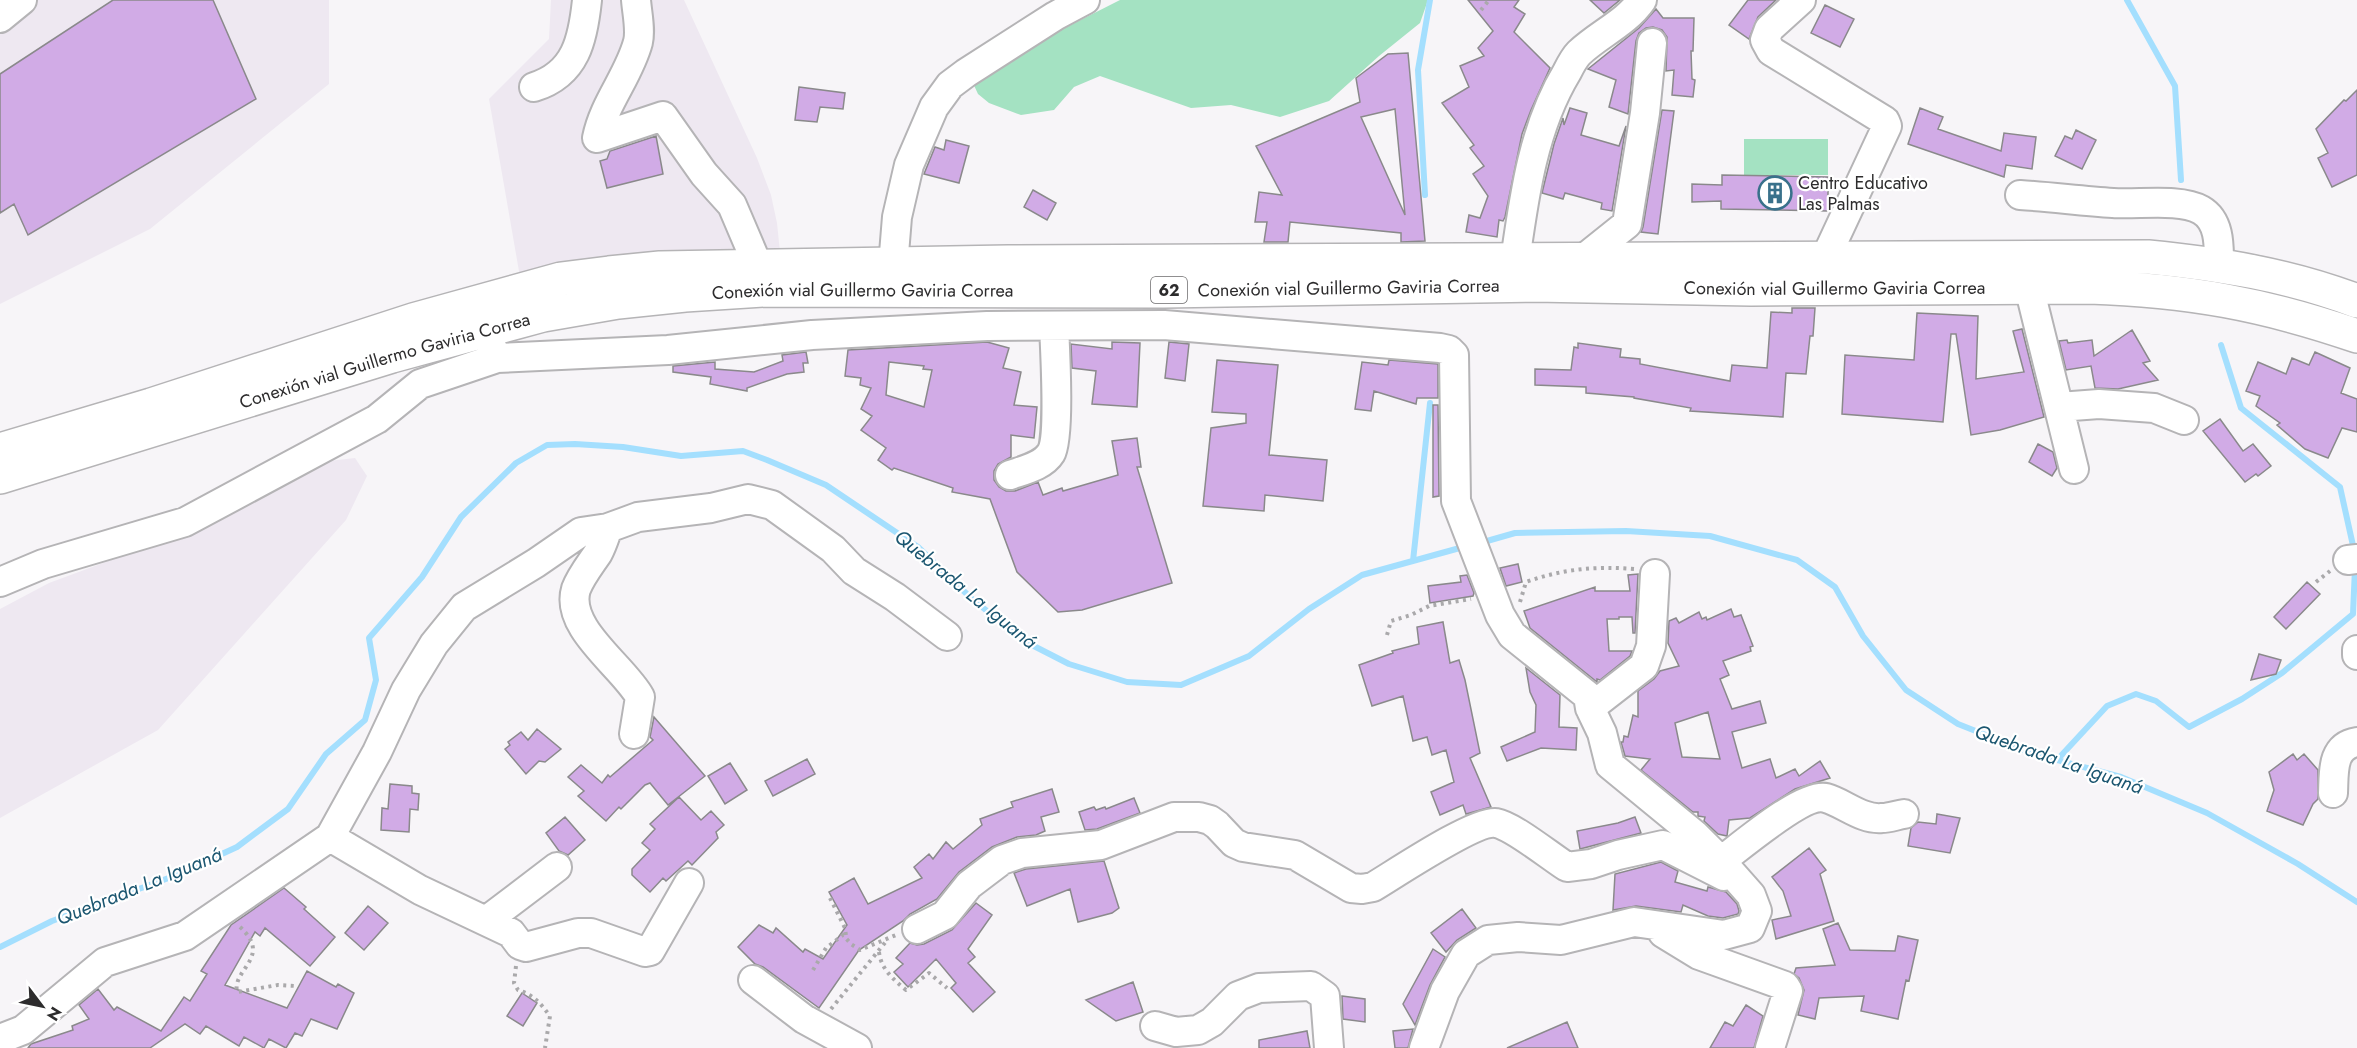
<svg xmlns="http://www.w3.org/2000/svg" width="2357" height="1048" font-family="Jost,sans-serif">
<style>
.built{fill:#eee8f1}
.green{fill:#a4e2c2}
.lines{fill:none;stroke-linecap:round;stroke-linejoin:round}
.stream{stroke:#a4dffe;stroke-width:6}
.building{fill:#d1abe6;stroke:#8a898b;stroke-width:1.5;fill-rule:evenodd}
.minor-casing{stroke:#b5b4b6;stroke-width:32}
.highway-casing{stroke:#b5b4b6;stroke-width:36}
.path{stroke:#aaa9ab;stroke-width:4;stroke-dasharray:3 4.5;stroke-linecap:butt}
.minor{stroke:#fff;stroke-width:28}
.highway{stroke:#fff;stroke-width:33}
.labels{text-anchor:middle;stroke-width:4.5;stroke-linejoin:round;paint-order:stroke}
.shield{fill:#fff;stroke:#6c6b6c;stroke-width:1.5}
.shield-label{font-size:16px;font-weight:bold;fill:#2d2c2d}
.poi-label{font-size:18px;fill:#2d2c2d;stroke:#fff;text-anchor:start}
.street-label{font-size:18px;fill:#2d2c2d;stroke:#fff}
.water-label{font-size:20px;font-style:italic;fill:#1b5670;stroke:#fff}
</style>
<rect width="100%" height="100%" fill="#f7f5f8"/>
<path class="built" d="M0,0H329V84L150,229L0,304Z
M551,0H684L757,158L771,195L777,223L780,252L520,277L489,99L549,39Z
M355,458L367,476L346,520L158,730L0,818V609L49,583L203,526L294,481L329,461Z"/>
<path class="green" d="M1120,0H1428L1420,23L1379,56L1329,101L1280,117L1231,105L1191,108L1100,76L1074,87L1054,110L1021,115L989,103L978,94L972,81L984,69Z
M1744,139H1828V175H1744Z"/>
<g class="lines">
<path class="stream" d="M2127,0L2175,86L2181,180
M1425,195L1418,70L1430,0
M2221,345L2241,408L2340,487L2354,550
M1480,543L1515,533L1626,531L1710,536L1797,560L1835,587L1863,636L1906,690L1958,724L2031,753L2121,777L2207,813L2298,864L2357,902
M1413,561L1430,403
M2057,760L2107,706L2136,694L2156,701L2189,727L2242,699L2282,673L2353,614L2355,568
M0,947L52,921L174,876L237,847L288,809L326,754L365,720L376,680L369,638L422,577L461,517L516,463L547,445L575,444L623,447L681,456L743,451L767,460L826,485L918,547L972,599L1026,642L1069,664L1127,682L1181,685L1249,656L1309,609L1362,575L1467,546"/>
</g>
<path class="building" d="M113,0H213L256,99L28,235L14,204L0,213V74Z
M1468,0H1519L1514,7L1525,14L1514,32L1550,68L1531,110L1522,134L1505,217L1503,221L1499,220L1497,237L1466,232L1469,215L1480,218L1488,196L1473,174L1484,166L1470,148L1474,145L1442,103L1469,87L1460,66L1484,56L1478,48L1493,31Z
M1590,0H1620L1604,13Z
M1748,0H1776L1758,17L1749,39L1729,25Z
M1825,5L1854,19L1840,47L1811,33Z
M1656,9L1663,18H1694L1693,51H1691L1692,79L1695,80L1693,97L1672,95L1674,70L1666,71L1667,37L1662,30L1653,27L1646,28L1639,33L1636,41L1628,114L1609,107L1616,80L1588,69L1639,28Z
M1408,53L1425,241L1401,242V233L1290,222L1288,242H1264L1267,222H1255L1259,192L1282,195L1256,146L1360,102L1356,78L1388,54ZM1395,109L1405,215L1361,117Z
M799,87L845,93L843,109L820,107L817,122L795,120Z
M2357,90V175L2332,187L2318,158L2328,153L2316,129L2344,100L2346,101Z
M1570,108L1587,113L1581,135L1619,146L1626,126L1612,211L1601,209L1602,203L1565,193L1563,199L1542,193L1554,144L1563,118L1564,125Z
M1920,108L1943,117L1938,129L2001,151L2004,133L2036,137L2032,169L2006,165L2004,177L1908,144Z
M1662,110L1674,111L1658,234L1641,232L1643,227Z
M2076,130L2096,140L2082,169L2055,156L2065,136L2072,139Z
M656,136L663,174L607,188L600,161L607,159L610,151Z
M946,140L969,146L959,183L924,174L935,147L944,150Z
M1722,175L1828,177V211L1721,209V201L1692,202V184L1722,185Z
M1033,190L1056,203L1047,220L1024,207Z
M1792,308H1815L1813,336H1810L1806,374L1786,373L1783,417L1690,411L1691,408L1634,398V397L1586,393V387L1535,385V369L1571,370L1574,347L1578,348V343L1621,349L1620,357L1640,359V364L1730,381L1732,365L1767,368L1771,312L1792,313Z
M1917,313L1978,316L1976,379L2024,372L2013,331L2022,329L2044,417L2000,430L1971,435L1956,334H1951L1943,422L1842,414L1845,355L1914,360Z
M2132,330L2150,361L2143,363L2158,380L2118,389L2095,388L2091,366L2066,370L2059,341L2067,340L2068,343L2092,340L2094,356Z
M987,342L1009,348L1003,368L1021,372L1014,405L1037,407L1034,438L1011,435V457L998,464L994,471V480L999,487L1006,491H1015L1038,482L1043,495L1062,488L1063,491L1118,475L1112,441L1137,438L1141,467H1137L1172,583L1082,610L1058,612L1017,572L990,499L952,492L953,488L894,468L892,470L878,460L886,448L861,430L872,416L861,409L871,388L860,385L861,378L845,376L848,350ZM889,362L924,366L923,369L932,370L924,407L886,395Z
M1112,342L1140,343L1137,407L1092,404L1096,371L1072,368L1071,344L1112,349Z
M1169,342L1189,344L1185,381L1165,378Z
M806,352L808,363H803L804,372L787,374L747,388V391L710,384L711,377L673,372V366L715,362V369L754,372L783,361L782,355Z
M2315,352L2350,368L2341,393L2357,399V432L2342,428L2328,458L2305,449L2277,425L2280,423L2256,406L2260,396L2246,391L2258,362L2286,374L2292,358L2309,365Z
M1217,360L1278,365L1269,455L1327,460L1323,501L1265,495L1264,511L1203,506L1211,428L1246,423V414L1212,412Z
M1389,360L1438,364V398H1417L1416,404L1374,391L1371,411L1355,409L1362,362L1388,365Z
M1433,405H1438L1439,496L1433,497Z
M2220,419L2243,451L2253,444L2271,466L2258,476L2256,474L2245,482L2203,431Z
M2038,444L2053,452L2057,468L2052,476L2029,462Z
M1518,564L1522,582L1506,586L1500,568Z
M1638,574L1635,633H1633L1632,617H1619V619H1607L1609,651H1632L1630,656L1600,680L1597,679V682L1530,628L1524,611L1595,587V591H1630L1628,575Z
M1467,575L1474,593L1473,596L1430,603L1428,586L1461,582L1460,576Z
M2307,582L2320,594L2286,629L2274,617Z
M1731,609L1734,617L1741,615L1753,646L1750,647L1751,651L1723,661L1729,675L1720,679L1732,709L1760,701L1766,723L1732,732L1742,768L1770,759L1776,778L1795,769L1799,776L1820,761L1830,778L1795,789L1750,818L1729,820L1727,836L1718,834L1704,821L1705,817L1698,816V812H1693L1641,770L1650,759L1625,756L1621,742H1623L1624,736L1628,737L1633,715L1638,717V691L1654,679L1660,671L1679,666L1668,643L1669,621L1676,618L1679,623L1699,612L1702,619L1706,617L1707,620ZM1708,712L1720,759L1682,757L1675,723Z
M1443,622L1450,663L1459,660L1465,680L1480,753L1470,758L1491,807L1466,814L1463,805L1440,815L1431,792L1454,782L1446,750L1432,755L1427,737L1413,741L1403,696L1372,706L1359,665L1393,653L1392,651L1419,644L1417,627Z
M2259,654L2281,660L2276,674L2251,680Z
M1526,668L1560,695L1559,727L1577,728L1576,750L1541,748L1507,761L1501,747L1535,732L1536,705L1530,692Z
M654,717L705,776L668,805L650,783L645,785L621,809L619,807L606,821L578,796L584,791L568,777L581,765L602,783L608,775L610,777L653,740L650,737Z
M537,729L561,749L545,762L539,761L526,774L505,749L510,745L508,742L521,732L528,740Z
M2293,754L2297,760L2304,754L2318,770V799L2313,804L2303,825L2267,811L2274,790L2269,772Z
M807,759L815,774L773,796L765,781Z
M730,763L747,790L725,804L708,776Z
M390,784L412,786V793L419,794L418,810L410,809L409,832L381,830L382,808L388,809Z
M1052,789L1059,812L1041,817L1045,831L1036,835L1017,837L992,847L959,872L937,899L910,914L903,921L859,950L819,1008L763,967L755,964L738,947L759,925L773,933L776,928L803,952L805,949L823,959L847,925L829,892L854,878L868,904L922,878L914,867L929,854L933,859L946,842L953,849L982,825L980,819L1013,807L1011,802Z
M679,797L701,820L711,811L724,825L716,832L718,838L692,865L688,861L666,881L663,878L650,892L632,875V869L650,850L642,843L655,829L650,824Z
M1134,798L1140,813L1097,829L1085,830L1079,812L1094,807L1096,810L1105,807L1106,809Z
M1937,814L1960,818L1950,853L1908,846L1911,828L1918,822L1936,824Z
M565,817L585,840L568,855L559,851L546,833Z
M1635,817L1641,833L1580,849L1577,831L1618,823Z
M1809,848L1826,870L1820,874L1834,921L1776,939L1772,920L1791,916L1783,891L1772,877Z
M1104,861L1119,908L1112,913L1078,922L1070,889L1027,906L1014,873L1026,869Z
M1661,862L1678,871L1675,882L1707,891L1708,887L1726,892L1737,904L1739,911L1738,914L1723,918L1708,916L1683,905L1681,912L1636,906L1613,910L1615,874Z
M284,888L306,907L304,909L335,937L310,966L265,928L260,936L255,932L225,985L287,1008L307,971L336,987L338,984L354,993L337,1029L311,1019L302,1036L295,1033L286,1048L269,1039L264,1048L244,1037L239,1046L206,1026L200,1034L185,1024L150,1048H28L31,1044L73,1030L72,1026L89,1019L79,1005L98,989L114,1010L117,1007L161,1031L184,997L190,1001L207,974L201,971L231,925Z
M976,903L992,915L968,949L975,957L968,963L995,992L973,1012L951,988L956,983L936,959L908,987L894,972L903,964L896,958L910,943L917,945L924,944L952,930Z
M368,906L388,923L364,950L345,933Z
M1462,909L1476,928L1457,940L1446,952L1431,933Z
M1838,923L1850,950L1895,951L1898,936L1918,940L1909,981L1906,980L1898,1019L1861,1011L1864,996L1819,998L1815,1019L1798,1015L1804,990L1799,978L1794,974L1796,968L1835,965L1823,929Z
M1433,949L1445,957L1430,985L1415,1025L1403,1004Z
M1133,982L1143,1012L1116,1021L1086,1000Z
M522,993L537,1003L523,1026L507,1016Z
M1342,996L1365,999V1022L1343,1019Z
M1746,1005L1763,1016L1754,1048H1710L1725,1022L1733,1026Z
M1567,1022L1578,1048H1507Z
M1413,1029L1408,1048H1395L1393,1031Z
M1307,1031L1310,1048H1259V1040Z"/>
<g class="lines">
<defs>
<path id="minor" d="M636,0C637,13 641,30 638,42C629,76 604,103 597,138L663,116L704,174L732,205L758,266
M1801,0L1769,29L1765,40L1771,51L1885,121L1887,126L1825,259
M0,18L22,0
M534,87C576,74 583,39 587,0
M2020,195C2051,197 2082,201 2113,203C2137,205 2180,198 2201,210C2220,221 2219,246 2219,264
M1582,260L1627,224L1645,113L1652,43
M1515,261C1524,197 1533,128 1567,72C1570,66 1574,58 1579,53C1599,34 1626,23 1642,0
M893,266L897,217L909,165L934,107L950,85L966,73L1055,16L1085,0
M2029,287L2074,469
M497,358L668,350L812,335L987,326L1164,325L1440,348L1449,350L1454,355L1456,501L1500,615L1512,635L1588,696L1590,708L1602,733L1610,765L1694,834L1721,861L1751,895L1757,911L1750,928L1724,935L1634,922L1561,940L1518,937L1488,940L1466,954L1445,991L1424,1048
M2059,407L2099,404L2154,408L2184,420
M1010,475C1024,470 1043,466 1051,453C1060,438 1055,347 1054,326
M608,528C605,536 602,546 598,553C590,565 581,576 576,589C564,628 624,667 640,697L634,734
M2348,560L2357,559
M0,582L43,564L185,522L377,419L420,384L497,358L489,341
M2357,650V655
M1590,708L1644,666L1651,646L1655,574
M2333,793C2334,773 2331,746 2357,742
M330,837L377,752L406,690L434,644L464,607L536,563L581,532L608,528L638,517L711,508L748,499L772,505L833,549L854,571L895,597L947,636
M1721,861C1740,847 1804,792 1826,798C1844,803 1862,820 1882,818C1889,818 1897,815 1904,814
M486,921L557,867
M917,929L945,915L969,885L1002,860L1022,853L1101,845L1174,817H1199L1210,820L1217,825L1234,843L1243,847L1295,855L1351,888L1362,889L1373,887C1395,874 1475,820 1496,823C1513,826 1551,857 1567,867L1591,864L1618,855L1663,845L1724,876
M1663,933L1699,955L1785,986L1788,991L1770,1048
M753,980L804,1019L857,1048
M1155,1026L1176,1032L1198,1030L1212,1022L1238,996L1259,988L1311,986L1325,996L1329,1048
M0,1039L23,1030L105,962L185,936L330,837L420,890L511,933L520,945L526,947L578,933H591L645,952L650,951L689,883"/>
<g id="highway">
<path d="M0,450L151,405L413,320L561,279L609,273L660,268L1008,262L2148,257C2220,264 2289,275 2357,301"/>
<path id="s1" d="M0,477L392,356L543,315L618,302L685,295L765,290L1164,291L1534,285L1751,289L2089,287C2187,290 2264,304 2357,336"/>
</g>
</defs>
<use href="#minor" class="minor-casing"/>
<use href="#highway" class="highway-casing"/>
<path class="path" d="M1481,10L1489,0
M2316,582L2330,571
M1520,602L1526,582C1562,569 1596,566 1634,569
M1387,635L1391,621L1411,615L1429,606L1471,599
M830,898L845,928L846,936
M240,927C273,957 232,969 237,992L278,985L296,986
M879,952C881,969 893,979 906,990L929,973L947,988
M516,966L514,983L518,990C534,995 541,1004 550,1016L545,1048
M813,970L826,948L843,935L851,944L860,950L896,935
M831,1009L888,939"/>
<use href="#minor" class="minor"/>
<use href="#highway" class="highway"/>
</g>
<defs>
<symbol id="building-ring" viewBox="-11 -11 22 22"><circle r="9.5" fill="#fff" stroke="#39718b" stroke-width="1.5"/><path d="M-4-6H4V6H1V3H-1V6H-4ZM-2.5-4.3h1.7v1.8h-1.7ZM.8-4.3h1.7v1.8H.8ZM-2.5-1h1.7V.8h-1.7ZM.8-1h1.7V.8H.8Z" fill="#39718b"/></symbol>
</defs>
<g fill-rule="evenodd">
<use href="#building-ring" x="1756" y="174" width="38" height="38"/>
</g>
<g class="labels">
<rect class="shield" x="1151" y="277" width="36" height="26" rx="4.5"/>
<g class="shield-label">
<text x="1169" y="296">62</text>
</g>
<g class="poi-label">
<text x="1798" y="189">Centro Educativo<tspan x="1798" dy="21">Las Palmas</tspan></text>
</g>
<g class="street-label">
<text dy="6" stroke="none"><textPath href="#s1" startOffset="1860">Conexión vial Guillermo Gaviria Correa</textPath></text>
<text dy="6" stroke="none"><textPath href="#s1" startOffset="1374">Conexión vial Guillermo Gaviria Correa</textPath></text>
<text dy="6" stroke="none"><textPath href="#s1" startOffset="888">Conexión vial Guillermo Gaviria Correa</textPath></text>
<text dy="6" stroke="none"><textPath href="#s1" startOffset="402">Conexión vial Guillermo Gaviria Correa</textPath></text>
</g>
<g class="water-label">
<text transform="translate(966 589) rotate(39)" y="7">Quebrada La Iguaná</text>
<text transform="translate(2059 759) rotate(19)" y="7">Quebrada La Iguaná</text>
<text transform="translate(139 886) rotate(-22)" y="7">Quebrada La Iguaná</text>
</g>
</g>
<g transform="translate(42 1006) rotate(122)" stroke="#ffffff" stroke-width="4.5" paint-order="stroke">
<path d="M0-4.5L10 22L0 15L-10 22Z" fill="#2d2c2d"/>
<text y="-9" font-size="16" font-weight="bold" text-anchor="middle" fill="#2d2c2d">N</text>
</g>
</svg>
